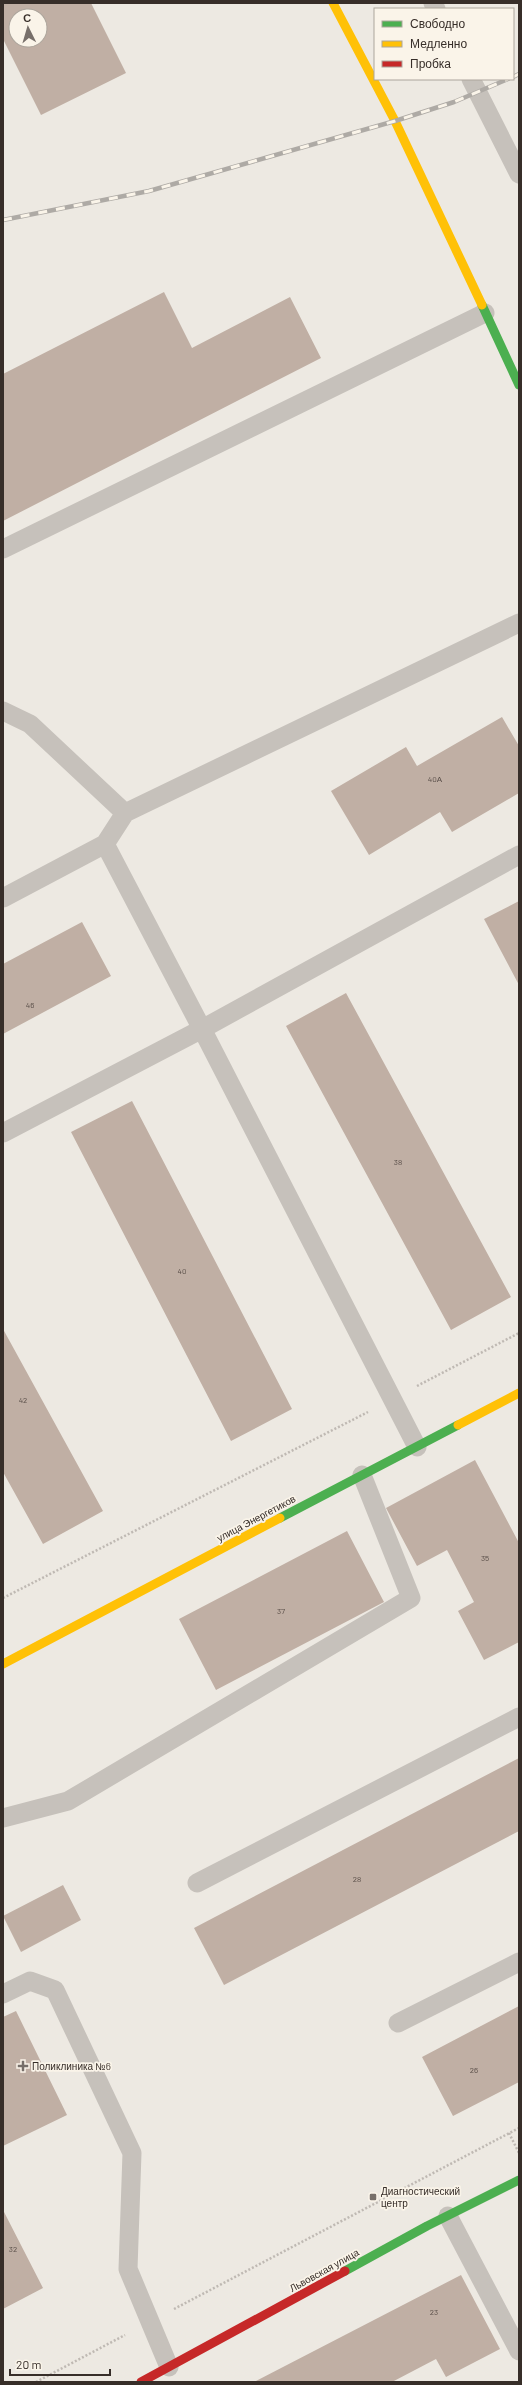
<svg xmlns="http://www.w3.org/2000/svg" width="522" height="2385" font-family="Barlow,sans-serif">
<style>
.building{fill:#c0afa4;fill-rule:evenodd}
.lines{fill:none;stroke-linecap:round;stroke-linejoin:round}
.path{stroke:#bfb9b3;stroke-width:2.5;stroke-dasharray:2 2;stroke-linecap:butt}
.lane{stroke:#c6c1bb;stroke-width:19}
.fast{stroke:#4caf50;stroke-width:9}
.slow{stroke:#ffc107;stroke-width:9}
.jam{stroke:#c62828;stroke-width:9}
.rail-casing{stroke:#aeaaa5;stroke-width:4.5}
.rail{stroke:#faf4e9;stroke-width:3;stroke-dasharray:9;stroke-linecap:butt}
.poi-dot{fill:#776f6a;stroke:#faf4e9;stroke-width:1.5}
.labels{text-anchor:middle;stroke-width:3.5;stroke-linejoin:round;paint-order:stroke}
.number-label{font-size:8px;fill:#594e48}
.street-label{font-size:10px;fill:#372e29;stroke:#faf4e9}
.poi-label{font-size:10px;fill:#372e29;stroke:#faf4e9;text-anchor:start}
</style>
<rect width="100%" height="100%" fill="#ede9e2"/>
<path class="building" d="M3,3H91L126,73L41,115L3,39ZM16,16H40V40H16Z
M164,292L192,348L290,297L321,358L3,521V374Z
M502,717L519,746V793L452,832L440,812L369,855L331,791L406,747L417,766Z
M519,901V985L484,919Z
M82,922L111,976L3,1034V964Z
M346,993L511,1297L451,1330L286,1026Z
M132,1101L292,1409L231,1441L71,1132Z
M3,1329L103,1511L43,1544L3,1472Z
M475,1460L519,1543V1642L484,1660L458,1611L474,1602L447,1550L417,1566L386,1508Z
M347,1531L384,1602L216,1690L179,1619Z
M519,1758V1831L224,1985L194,1928Z
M63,1885L81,1920L21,1952L3,1916Z
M519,2006V2082L453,2116L422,2057Z
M16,2011L67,2115L3,2146V2017Z
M3,2210L43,2288L3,2309Z
M461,2275L500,2349L446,2377L436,2359L392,2382H254Z"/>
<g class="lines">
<path class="path" d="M417,1386L519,1333
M3,1598L368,1412
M509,2133L519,2153
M174,2309L519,2128
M36,2382L125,2335"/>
<path class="lane" d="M433,3L436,9
M471,79L519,174
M3,549L485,313
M3,711L30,724L125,813L105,844L202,1029L417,1447
M3,898L105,844L125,813L519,623
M3,1133L202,1029L519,855
M3,1818L68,1801L411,1598L362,1475
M197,1883L519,1717
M3,1994L30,1981L55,1990L132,2153L128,2269L169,2367
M398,2023L519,1962
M448,2216L519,2351"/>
<path class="fast" d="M482,305L519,385
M280,1518L458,1425
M345,2271L427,2226L519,2180"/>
<path class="slow" d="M333,3L395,121L482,305
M458,1425L519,1393
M3,1664L280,1518"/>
<path class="jam" d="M141,2382L345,2271"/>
<defs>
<path id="rail" d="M513,77L519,74
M3,220L149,191L395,121L454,102L508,79"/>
</defs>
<use href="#rail" class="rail-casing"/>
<use href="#rail" class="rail"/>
</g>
<g class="poi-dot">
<path d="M21 2060h4v4h4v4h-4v4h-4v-4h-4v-4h4z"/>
<rect x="369" y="2193" width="8" height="8" rx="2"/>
</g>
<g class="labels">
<g class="number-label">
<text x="435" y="782">40А</text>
<text x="30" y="1008">46</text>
<text x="398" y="1165">38</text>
<text x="182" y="1274">40</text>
<text x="23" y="1403">42</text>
<text x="485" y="1561">35</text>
<text x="281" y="1614">37</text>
<text x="357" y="1882">28</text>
<text x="474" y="2073">26</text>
<text x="13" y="2252">32</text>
<text x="434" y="2315">23</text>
</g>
<g class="street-label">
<text transform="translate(256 1518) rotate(-28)" y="4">улица Энергетиков</text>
<text transform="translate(324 2270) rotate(-29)" y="4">Львовская улица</text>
</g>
<g class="poi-label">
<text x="32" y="2070">Поликлиника №6</text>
<text x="381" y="2195">Диагностический<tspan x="381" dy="12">центр</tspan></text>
</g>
</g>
<rect width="522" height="2385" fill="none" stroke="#372e29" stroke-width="8"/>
<rect x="374" y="8" width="140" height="72" fill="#faf4e9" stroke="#aca59c"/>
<rect x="382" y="21" width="20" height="6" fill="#4caf50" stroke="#aca59c"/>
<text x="410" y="28" font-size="12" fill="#372e29">Свободно</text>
<rect x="382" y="41" width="20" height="6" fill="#ffc107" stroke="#aca59c"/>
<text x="410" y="48" font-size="12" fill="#372e29">Медленно</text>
<rect x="382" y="61" width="20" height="6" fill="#c62828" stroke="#aca59c"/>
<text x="410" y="68" font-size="12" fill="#372e29">Пробка</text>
<g transform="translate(28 28) rotate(355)"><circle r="19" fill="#faf4e9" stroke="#aca59c"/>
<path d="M0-3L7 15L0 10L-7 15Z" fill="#776f6a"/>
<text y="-6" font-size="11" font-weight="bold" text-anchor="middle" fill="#372e29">С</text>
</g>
<path d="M10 2369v6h100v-6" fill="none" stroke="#372e29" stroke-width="2"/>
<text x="16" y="2369" font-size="12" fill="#372e29" stroke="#faf4e9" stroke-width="3" paint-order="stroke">20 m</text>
</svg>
